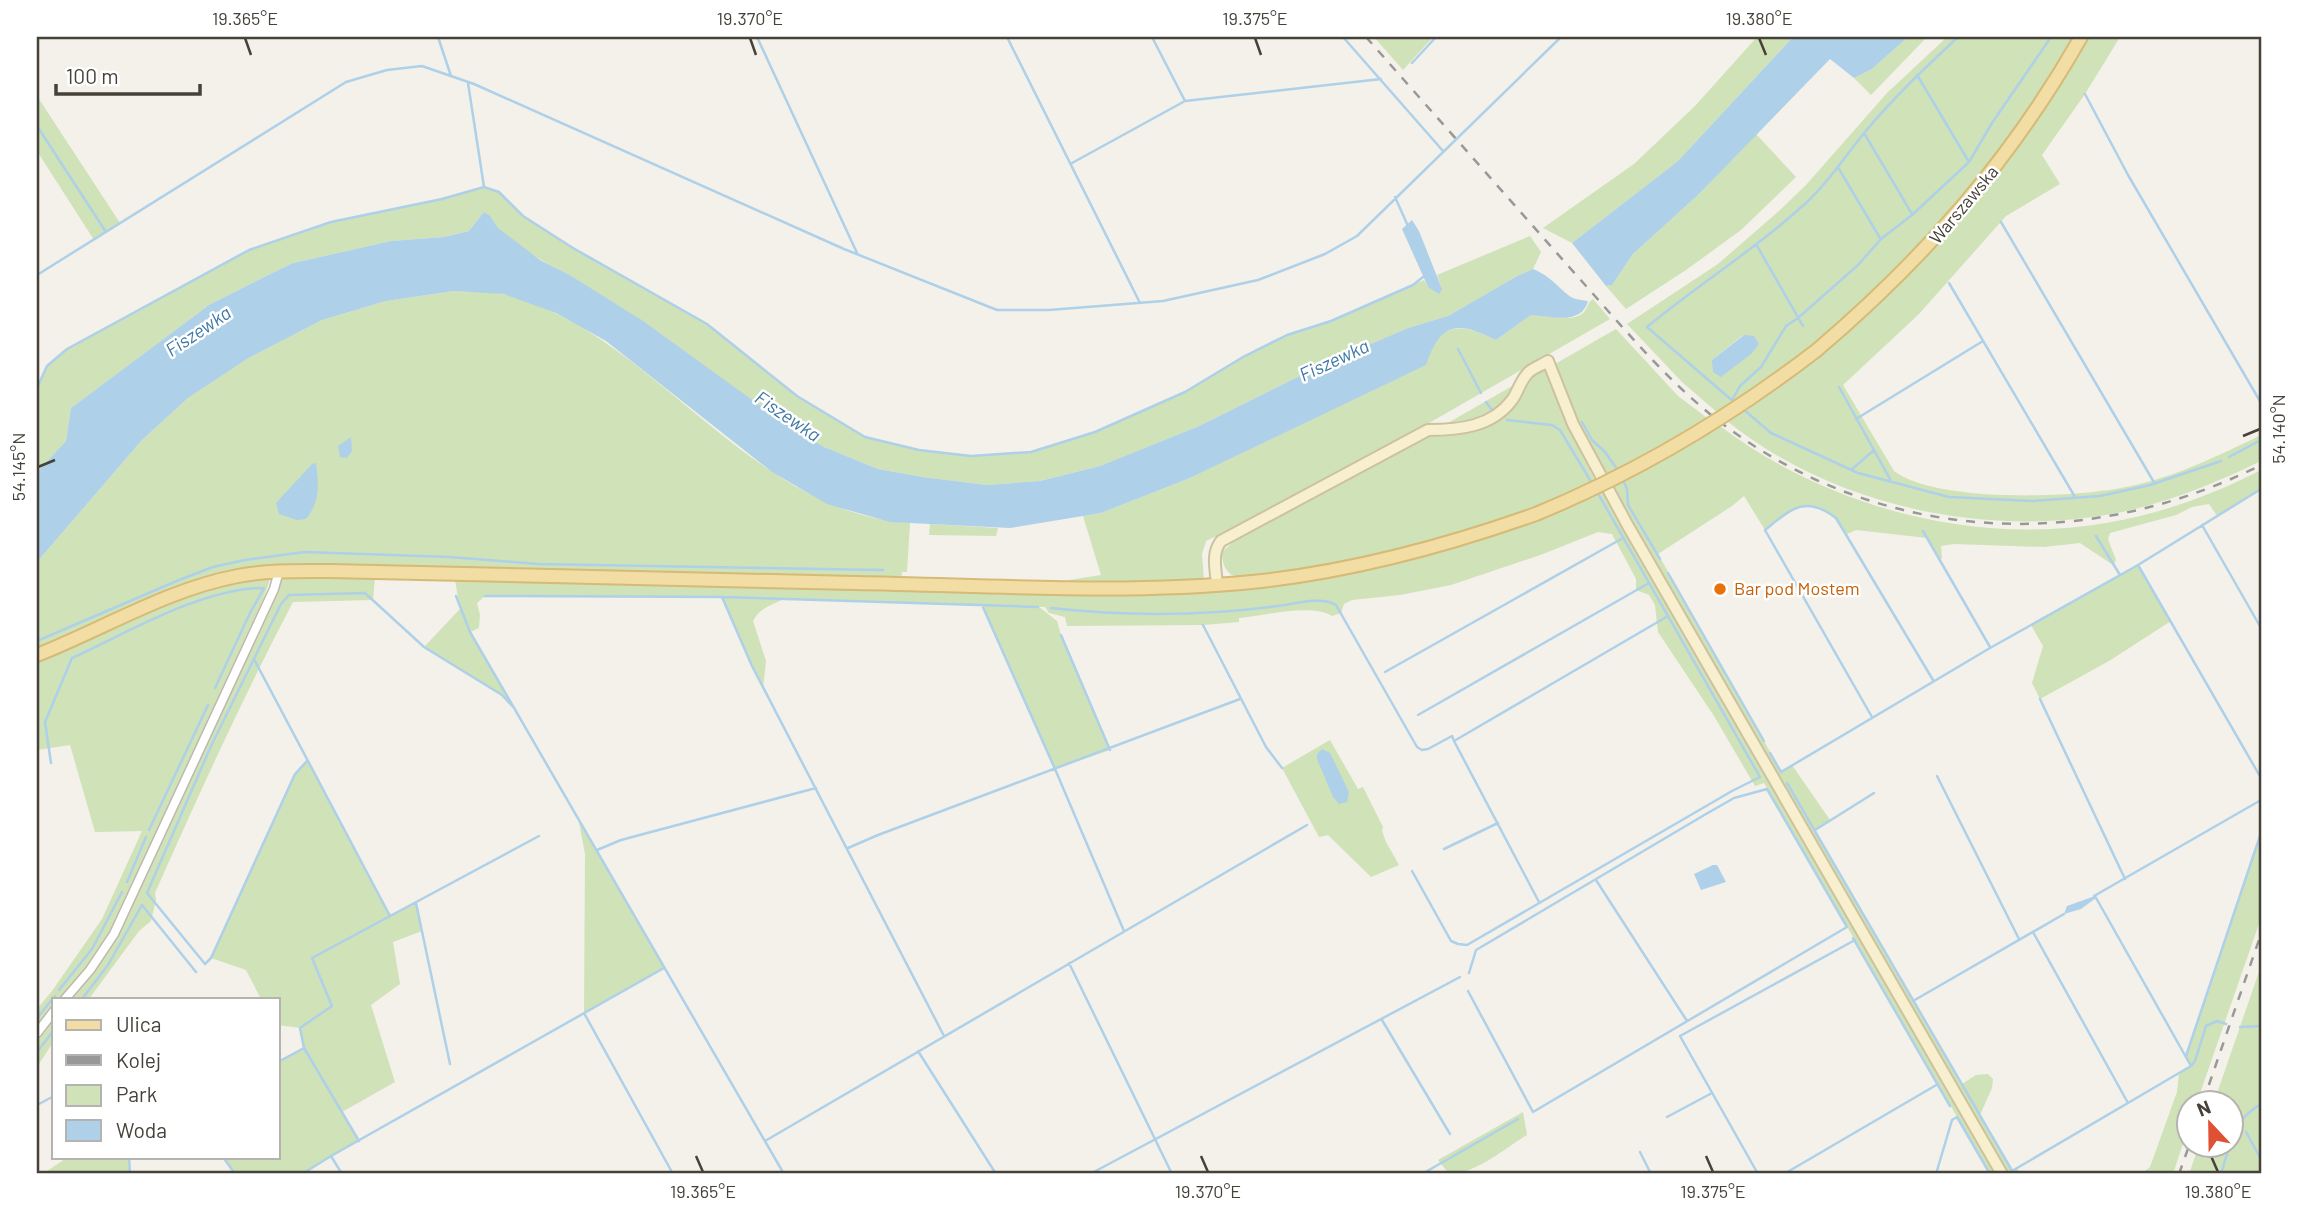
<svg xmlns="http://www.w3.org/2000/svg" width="2298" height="1211" font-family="Barlow,sans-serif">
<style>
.green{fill:#cfe2b8;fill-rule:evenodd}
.water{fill:#aed0e8}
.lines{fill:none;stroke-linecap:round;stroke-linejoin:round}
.stream{stroke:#aed0e8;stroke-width:2.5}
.street-casing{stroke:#beb8ae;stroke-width:11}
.secondary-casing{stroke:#cdc29f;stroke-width:14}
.primary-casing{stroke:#d6ba76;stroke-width:16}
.street{stroke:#fff;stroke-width:8}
.secondary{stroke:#f8efcf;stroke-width:10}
.primary{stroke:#f2dda4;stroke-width:12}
.rail{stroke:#989898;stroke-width:2.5;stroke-dasharray:9 9;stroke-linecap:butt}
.primary-bridge-casing{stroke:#d6ba76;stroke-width:16;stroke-linecap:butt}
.primary-bridge{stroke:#f2dda4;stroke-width:12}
.ticks{fill:none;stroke:#464139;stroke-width:2.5}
.food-dot{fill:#e8710a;stroke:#fff;stroke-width:2.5}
.labels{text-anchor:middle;stroke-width:5;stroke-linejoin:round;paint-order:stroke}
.street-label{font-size:18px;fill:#464139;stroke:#fff}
.food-label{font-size:18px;fill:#c56008;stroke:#fff;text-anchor:start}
.water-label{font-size:19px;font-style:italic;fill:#3f79a5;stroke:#fff}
.neatline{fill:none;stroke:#464139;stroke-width:2.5}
.ticks-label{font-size:18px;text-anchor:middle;fill:#464139}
</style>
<rect width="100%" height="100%" fill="#f3f1ea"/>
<path class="green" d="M1374,37H1433L1403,70Z
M1757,37H1793L1678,161L1572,243L1543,228L1634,164L1695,106Z
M1908,37H1927L1871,95L1854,78L1872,69Z
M1947,37H2075L2037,101L1973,188L1872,296L1797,360L1719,414L1682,382L1627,324L1718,264L1779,211L1806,185L1887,93ZM1743,335L1759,344L1733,368L1712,360Z
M2087,37H2120L2085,94L2042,155L2060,184L2006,216L1919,314L1843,385L1894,471C1936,503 2075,498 2126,487C2173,478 2218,456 2261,435V461C2218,482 2174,500 2127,511C1992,540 1835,508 1727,421C1876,323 2001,194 2087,37Z
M37,96L120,223L94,240L37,151Z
M1756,134L1796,177L1741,230L1686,270L1626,309L1606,286L1612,285L1633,254L1698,195Z
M484,187L499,192L523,216L573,248L707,324L797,396L865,437L919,450L971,456L1031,452L1095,432L1185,392L1243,357L1287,335L1331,321L1424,280L1428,287L1442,289L1437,275L1530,236L1541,252L1533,269L1517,276L1448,316L1408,328L1324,364L1199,426L1100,466L1040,481L987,485L923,477L878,469L824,447L780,420L568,274C544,262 517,248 498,228C493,223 491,216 484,212L469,231L444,237L391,241L293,263L266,276L209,305L71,408L66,441L37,472V388L47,366L67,349L249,250L331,222L442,199Z
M454,291C470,292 487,291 502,294C525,297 556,313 576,324C685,387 776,515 910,523L907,572H902L901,579L255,568L37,649V562L142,440L188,398L247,359L322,320L386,301Z
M1593,299L1610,319L1304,495L1206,541L1202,554L1204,581L1065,583L1069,580L1101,575L1083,516L1101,513L1190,478L1425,365C1441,322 1457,321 1496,340L1531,315C1545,315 1572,323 1583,313C1588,308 1587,303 1593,299Z
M1616,329L1678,396L1710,420L1606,477L1580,427L1555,364Z
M1545,369L1580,451L1596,482C1523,514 1448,542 1369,558C1345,563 1320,566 1296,570C1280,573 1247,581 1232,575C1224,570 1222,561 1222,552L1235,540L1421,440L1431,436L1479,431L1494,423L1518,402L1534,375Z
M1514,385C1499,412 1476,421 1446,424Z
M1720,426C1827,507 1973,546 2106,523C2161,514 2212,495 2261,470V489L2217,516L2209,504L2192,507L2176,515L2110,533L2108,539L2116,560L2113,565L2080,543L2044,547L1954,544L1941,546L1942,558L1940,560L1927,538L1856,530L1847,534C1818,491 1800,502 1765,530L1744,496L1732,506L1658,554L1781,771L1792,765L1830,820L1814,830L1962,1084L1976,1075L1988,1074L1993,1079L1992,1088L1980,1115L2012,1170L2017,1168L2020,1174H2009L1610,486Z
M1602,490L1997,1174H1990L1764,783L1755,786L1714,716L1658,632L1655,605L1649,595L1636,590V579L1612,534L1598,532L1543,554L1451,585L1400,595L1352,600L1344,604L1341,613L1332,616C1312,603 1262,616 1239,618V622L1203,625L1067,626L1065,617L1049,613L1045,607H1039L1057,621L1061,635L1110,750L1055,769L982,605L784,599C771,605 760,608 753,621L766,661L763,688L722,597L485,596L477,603L480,615L479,628L470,632L515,709L502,695L424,647L460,609L455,580L1163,592L1407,560L1512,528Z
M930,524L998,528L996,536L929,535Z
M2138,565L2171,621L2109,661L2040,699L2032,683L2043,646L2031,625Z
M282,575L375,577L373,600L293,602C243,697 199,794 155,893L156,900L151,921L139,931L89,999H72L95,972L128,914L276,593Z
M271,576L263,600L110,932L77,980L59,999H54V1005L37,1025V1009L52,991L102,919L142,831L95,832L70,745L37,750V660L95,637L173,601L208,588Z
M1330,740L1358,789L1363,787L1383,827L1382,831L1386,842L1399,865L1371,877L1328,835L1319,837L1282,768Z
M307,761L390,916L416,902L422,931L393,942L400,984L371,1005L395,1082L342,1112L359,1141L302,1174H235L223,1157H278V1062L304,1048L300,1028L278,1025V999H261L246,970L211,958L295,774Z
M578,817L665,967L584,1013L585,854Z
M2261,833V918L2197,1102H2190L2189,1125L2173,1174H2141L2150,1167L2177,1092L2179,1073L2191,1066L2186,1056Z
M2261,966V1174H2189L2199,1145L2232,1144V1102H2214Z
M54,1018V1041L37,1067V1040Z
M1523,1112L1527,1135C1504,1149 1476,1174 1449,1174L1438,1160Z
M68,1157H129L130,1174H37V1171L44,1173Z"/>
<path class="water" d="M1793,37H1908L1872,69L1854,78L1830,59L1698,195L1633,254L1612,285L1606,286L1572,243L1678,161Z
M484,212L490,216L498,228L540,260L568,274L643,321L780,420L824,447L878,469L923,477L987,485L1040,481L1100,466L1199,426L1324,364L1408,328L1448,316L1517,276L1533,269C1552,277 1557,287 1571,297C1576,300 1583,300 1588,301C1581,326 1551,316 1531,315L1496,340C1458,321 1441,321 1426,365L1190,478L1101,513L1010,528L890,522L827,504L772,472L606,341L556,313L504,294L454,291L386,301L322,320L247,359L188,398L142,440L37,562V472L66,441L71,408L209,305L266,276L293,263L391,241L444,237L469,231Z
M1412,220L1419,231L1442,289L1439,294L1428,287L1402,229Z
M1744,335L1754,336L1759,344L1751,354L1721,377L1713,372L1712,360Z
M351,437L352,451L347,458L340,457L338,446Z
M316,463C319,486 320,501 306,519L297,520L279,514L276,503L312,464Z
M1322,749L1330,753L1349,792L1347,802L1339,804L1333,797L1317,759V754Z
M1713,865H1717L1726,882L1701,890L1694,874Z
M2095,896L2096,898L2081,909L2064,914L2067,906Z"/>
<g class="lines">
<path class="stream" d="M438,37L451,76
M757,37L857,253
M1007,37L1140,303
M1152,37L1185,101
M1343,37L1443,151
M1412,63L1436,37
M1917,75L1969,162
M468,83L484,187
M2085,94L2128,175L2261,403
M37,126L106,232
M1864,133L1912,214
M1072,163L1185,101L1381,79
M1839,169L1880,238
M1395,197L1408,226
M2001,222L2155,484
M1756,244L1803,326
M37,275L346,82L387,70L422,66L474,84L844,249L997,310H1049L1163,301L1258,280L1325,254L1357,236L1561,37
M1949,283L2075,497
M1458,349L1481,393
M1839,387L1890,479
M37,388L47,366L67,349L249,250L331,222L442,199L484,187L499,192L523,216L573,248L707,324L797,396L865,437L919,450L971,456L1031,452L1095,432L1185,392L1243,357L1287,335L1331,321L1413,285L1423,277
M1732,400L1740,386L1761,367L1786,326L1798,318L1858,265L1881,239L1912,215L1969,162L1992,123L2051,37
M1486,402L1492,410
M1735,403L1647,327C1699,284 1757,248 1807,202C1830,181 1845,156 1865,132C1893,98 1926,67 1958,37
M1743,409L1771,433L1858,473L1949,497L2032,501L2100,496L2150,485L2221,461
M1856,419L1983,341
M1507,420L1552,425L1560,430L1593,485
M1582,422L1592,440L1605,452L1619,472
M2229,457L2261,440
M1851,470L1874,450
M1622,478L1627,489L1628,505L1660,559
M2202,525L2261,628
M1923,531L1990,647
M2096,536L2120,575
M2138,565L2261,778
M1668,573L1764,741
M456,596L470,632L784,1174
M485,596L722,597L1038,607
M722,597L752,666L944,1036
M982,605L1055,769L1124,931
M1051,608C1125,616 1204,616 1278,606C1294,604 1321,596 1336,605L1417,747L1422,750L1428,749L1452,736L1454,741L1668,616
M1203,625L1266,747L1282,768
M1061,635L1110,750
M37,641L179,580L213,567L245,560L305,552L450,557L538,564L883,570
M254,659L390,916
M1385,672L1623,538
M2040,699L2125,879
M1418,715L1649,583
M1872,717L1765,530C1790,510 1805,494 1836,518L1933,680
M1454,741L1539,902
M1770,753L1781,772L1990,648L2138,565L2261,489
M307,761L295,774L211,958L205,964L147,893L211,746L281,604L289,595L365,593L424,647L502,695L515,709
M51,763L45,722L72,658C127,633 204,587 264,588L250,613L215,688
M1937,776L2019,939
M1787,783L2014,1174
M149,830L208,705
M1815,830L1874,793
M848,848L878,835L1240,699
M1444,849L1498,823
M597,850L621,840L816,788
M1412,871L1451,941L1458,944L1467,945L1732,791L1760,777L1596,490
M1596,880L1687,1021
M127,882L146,837
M2094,896L2261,800
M2095,896L2191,1066
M416,903L450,1064
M2033,932L2128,1103
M1853,938L1950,1106
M1069,963L1172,1174
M59,990L92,949L122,892
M1468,991L1533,1112L1847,927L1767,789L1734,798L1706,814L1476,950L1469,973
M82,999L108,965L142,905L196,972
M1913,1001L2064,914
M584,1013L673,1174
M37,1018L55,996
M1382,1020L1450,1134
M2240,1027L2261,1026
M304,1048L359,1141
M918,1051L996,1174
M37,1052L54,1030
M2186,1056L2261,833
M278,1062L304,1048L300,1028L332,1006L312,958L539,836
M37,1105L54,1096
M1667,1117L1712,1093
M2246,1132L2261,1159
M2232,1140C2237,1123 2246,1113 2261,1104
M765,1141L1307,825
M1640,1152L1651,1174
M129,1157L130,1174
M223,1157L235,1174
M2012,1171L2191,1066L2195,1061L2206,1026L2217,1021L2226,1024
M302,1174L331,1156
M342,1174L331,1156L664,968
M1090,1174L1460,977
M1422,1174L1518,1119
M1758,1174L1680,1036L1855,940
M1784,1174L1938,1084
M1936,1174L1952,1120L1957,1117L1990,1174
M2221,1174L2230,1144"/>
<defs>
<path id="street" d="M65,999L90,970L114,934L274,589L279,571
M37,1033L54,1011"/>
<path id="secondary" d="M1217,585C1216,569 1211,554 1221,541L1428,430C1459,430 1492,427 1512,400C1518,392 1521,379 1529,372C1533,368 1542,365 1548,361L1573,424L1628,526L2002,1174"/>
<path id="primary" d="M1817,350C1925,258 2011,160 2081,37
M37,655C103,629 168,589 238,576C269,570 299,571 330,571C505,575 680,579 855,583C985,585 1122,595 1252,582C1350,572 1443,547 1536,514"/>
</defs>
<use href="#street" class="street-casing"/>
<use href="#secondary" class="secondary-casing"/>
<use href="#primary" class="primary-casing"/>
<use href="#street" class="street"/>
<use href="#secondary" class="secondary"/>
<use href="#primary" class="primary"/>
<path class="rail" d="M1366,37C1434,114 1502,191 1570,268C1618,321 1663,378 1720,422C1880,544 2084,554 2261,465
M2203,1102L2261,934
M2179,1174L2190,1143"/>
<defs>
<path id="primary-bridge" d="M1536,514C1638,472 1730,417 1817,350"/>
</defs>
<use href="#primary-bridge" class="primary-bridge-casing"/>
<use href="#primary-bridge" class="primary-bridge"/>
</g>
<path class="ticks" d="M245,38L251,55M750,38L756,55M1255,38L1261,55M1759,38L1766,55M2243,436L2260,429M38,467L55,460M696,1156L703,1172M1201,1156L1208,1172M1706,1156L1713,1172M2211,1156L2218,1172"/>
<circle class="food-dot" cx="1720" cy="589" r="7"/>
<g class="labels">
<g class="street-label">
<text transform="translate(1964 205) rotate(-50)" y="6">Warszawska</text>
</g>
<g class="food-label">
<text x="1734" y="595">Bar pod Mostem</text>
</g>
<g class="water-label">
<text transform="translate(198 331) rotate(-34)" y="7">Fiszewka</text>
<text transform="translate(1334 360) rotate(-25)" y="7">Fiszewka</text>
<text transform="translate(788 416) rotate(34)" y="7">Fiszewka</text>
</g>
</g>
<rect width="2298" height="1211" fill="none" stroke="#ffffff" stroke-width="77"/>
<rect x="52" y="998" width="228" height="161" fill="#ffffff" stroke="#b5b3b0" stroke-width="2"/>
<rect x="66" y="1020" width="35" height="10" fill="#f2dda4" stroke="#b5b3b0" stroke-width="2"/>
<text x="116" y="1032" font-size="21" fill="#464139">Ulica</text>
<rect x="66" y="1055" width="35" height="10" fill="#989898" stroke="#b5b3b0" stroke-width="2"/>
<text x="116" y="1068" font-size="21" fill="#464139">Kolej</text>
<rect x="66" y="1085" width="35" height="21" fill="#cfe2b8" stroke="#b5b3b0" stroke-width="2"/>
<text x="116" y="1102" font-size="21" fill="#464139">Park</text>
<rect x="66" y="1120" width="35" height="21" fill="#aed0e8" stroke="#b5b3b0" stroke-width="2"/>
<text x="116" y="1138" font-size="21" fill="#464139">Woda</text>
<g transform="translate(2210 1124) rotate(338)"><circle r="33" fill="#ffffff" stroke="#b5b3b0" stroke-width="2"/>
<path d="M0-5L12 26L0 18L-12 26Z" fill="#e05035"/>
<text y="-10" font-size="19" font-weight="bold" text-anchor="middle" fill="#464139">N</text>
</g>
<path d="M56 84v10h144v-10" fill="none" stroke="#464139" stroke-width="3.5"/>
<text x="66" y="84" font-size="21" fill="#464139" stroke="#ffffff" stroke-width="5" paint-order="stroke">100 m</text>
<rect x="38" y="38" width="2222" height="1134" class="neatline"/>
<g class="ticks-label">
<text x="245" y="25">19.365°E</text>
<text x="750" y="25">19.370°E</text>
<text x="1255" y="25">19.375°E</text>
<text x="1759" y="25">19.380°E</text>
<text transform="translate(2279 429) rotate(-90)" y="6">54.140°N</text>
<text transform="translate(19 467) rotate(-90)" y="6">54.145°N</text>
<text x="703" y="1198">19.365°E</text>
<text x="1208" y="1198">19.370°E</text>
<text x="1713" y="1198">19.375°E</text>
<text x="2218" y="1198">19.380°E</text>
</g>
</svg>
